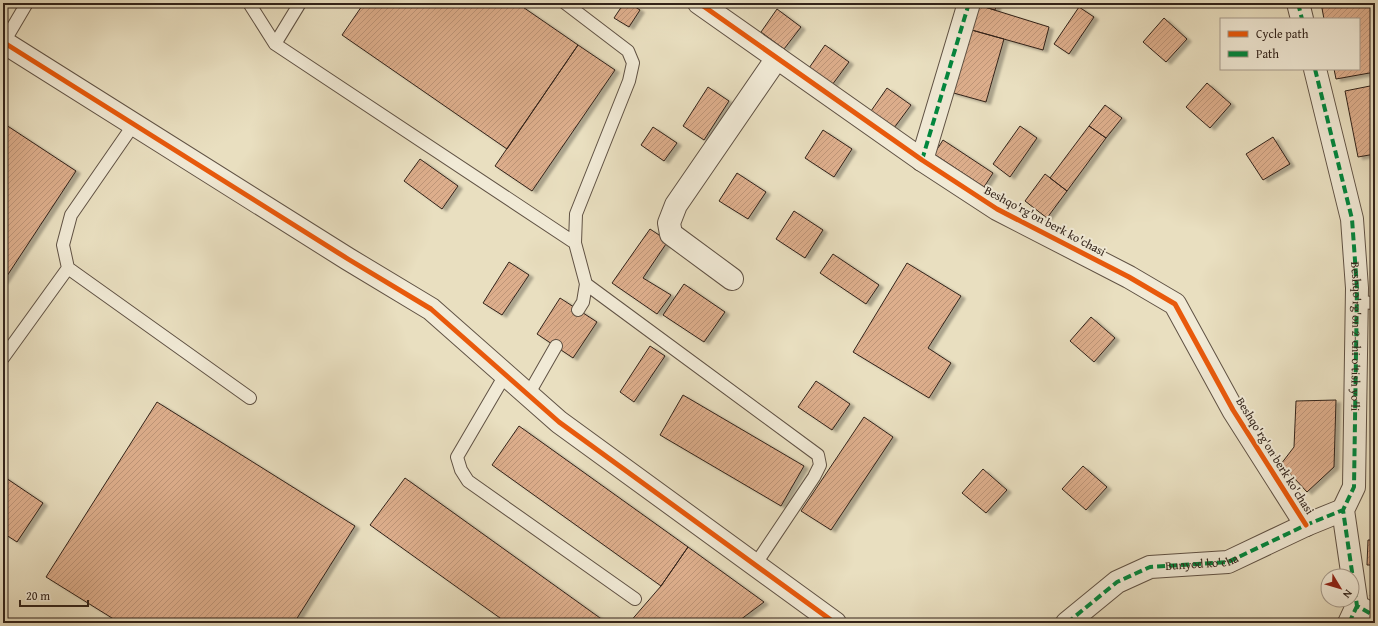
<svg xmlns="http://www.w3.org/2000/svg" width="1378" height="626" font-family="'Gentium Book Plus',serif">
<style>
.building{fill:url(#building-hatch);stroke:#32231a;filter:url(#shadow)}
.lines{fill:none;stroke-linecap:round;stroke-linejoin:round}
.service-casing{stroke:#605244;stroke-width:14}
.minor-casing{stroke:#605244;stroke-width:24}
.service{stroke:#f1ead6;stroke-width:12}
.minor{stroke:#f1ead6;stroke-width:22}
.quiet{stroke:#00873e;stroke-width:4;stroke-dasharray:8 4;stroke-linecap:butt}
.cycleway-casing{stroke:#f1ead6;stroke-width:8}
.cycleway{stroke:#e8590c;stroke-width:5}
.labels{text-anchor:middle;stroke-width:4;stroke-linejoin:round;paint-order:stroke}
.street-label{font-size:12px;fill:#32231a;stroke:#f1ead6}
</style>
<defs>
<pattern id="building-hatch" width="6" height="6" patternUnits="userSpaceOnUse"><rect width="6" height="6" fill="#ddae8c"/><path d="M-1 1l2-2M0 6l6-6M5 7l2-2" fill="none" stroke="#be9578"/></pattern>
<filter id="shadow"><feDropShadow dx="4.5" dy="2.5" stdDeviation="1" flood-color="#0004"/></filter>
</defs>
<rect width="100%" height="100%" fill="#e9dfc0"/>
<filter id="stains"><feTurbulence type="fractalNoise" baseFrequency=".005" numOctaves="4"/><feColorMatrix values="0 0 0 0 .2 0 0 0 0 .09 0 0 0 0 .02 0 0 0 .5 -.17"/></filter>
<radialGradient id="worn" r=".72"><stop offset=".6" stop-color="#630" stop-opacity="0"/><stop offset="1" stop-color="#630" stop-opacity=".3"/></radialGradient>
<path class="building" d="M364,3H517L578,45L507,149L342,35Z
M624,3H629L640,10L629,27L614,18Z
M975,3H997L995,10L975,4Z
M1321,3H1375V72L1336,79L1334,69H1359V19H1324Z
M975,4L1049,27L1043,50L968,29Z
M1079,7L1094,17L1069,54L1054,44Z
M777,9L801,27L784,49L761,32Z
M1164,18L1187,39L1166,62L1143,42Z
M968,29L1004,39L986,102L950,92Z
M578,45L615,70L532,191L495,166Z
M825,45L849,62L832,85L809,68Z
M1207,83L1231,104L1210,128L1186,107Z
M1375,85V154L1358,157L1345,91Z
M708,87L729,101L704,140L683,126Z
M887,88L911,105L894,128L871,111Z
M1105,105L1122,118L1106,138L1089,126Z
M3,123L76,171L3,282Z
M1020,126L1037,138L1010,177L993,164Z
M1089,126L1106,138L1067,191L1050,178Z
M653,127L677,143L664,161L641,145Z
M823,130L852,149L834,177L805,158Z
M1273,137L1290,164L1263,180L1246,154Z
M943,140L993,173L984,187L934,154Z
M420,159L458,186L442,209L404,181Z
M737,173L766,192L748,219L719,201Z
M1045,174L1067,191L1047,218L1025,201Z
M794,211L823,230L805,258L776,239Z
M650,229L668,241L643,278L671,295L657,314L612,283Z
M833,254L879,285L866,304L820,273Z
M509,262L529,275L502,315L483,303Z
M907,263L961,296L928,348L951,363L929,398L853,352Z
M684,284L725,312L704,342L663,315Z
M560,298L597,322L573,358L537,334Z
M1091,317L1115,338L1094,362L1070,341Z
M650,346L665,356L634,402L620,392Z
M816,381L850,404L832,430L798,407Z
M683,395L804,466L781,506L660,435Z
M1336,400L1334,467L1307,492L1281,464L1294,447L1296,401Z
M157,402L355,526L294,623H120L46,577Z
M864,417L893,437L831,530L801,511Z
M519,426L688,547L661,586L492,465Z
M1083,466L1107,487L1086,510L1062,489Z
M983,469L1007,490L986,513L962,493Z
M3,476L43,503L17,542L3,533Z
M405,478L607,623H507L370,525Z
M1368,540H1375V565H1367Z
M688,547L764,602L736,623H629L661,586Z
M1375,588V599L1370,596Z"/>
<g class="lines">
<defs>
<path id="service" d="M249,3L275,44L575,243
M565,3L628,51L633,63L629,81L576,214L575,243L586,284L583,302L578,310
M4,42L27,3
M275,44L300,3
M134,124L71,215L63,245L68,268L250,398
M586,284L818,455L820,465L814,477L755,565
M1357,302L1375,303
M3,358L68,268
M505,375L457,457L461,470L468,481L635,599
M528,395L556,346"/>
<g id="minor">
<path d="M699,3L922,160L997,209L1129,277L1175,304L1233,410L1306,525"/>
<path d="M1298,3L1302,19"/>
<path d="M3,42L348,259L431,309L559,422L835,623"/>
<path id="s1" d="M1315,69L1352,219L1357,288L1354,487L1343,510L1357,606L1375,616"/>
<path d="M922,160L969,3"/>
<path d="M732,279L671,234L669,223L676,205L777,58"/>
<path id="s2" d="M1067,623L1117,582L1150,567L1228,562L1306,525L1343,510"/>
<path d="M1349,623L1357,606"/>
</g>
</defs>
<use href="#service" class="service-casing"/>
<use href="#minor" class="minor-casing"/>
<use href="#service" class="service"/>
<use href="#minor" class="minor"/>
<path class="quiet" d="M1298,3L1302,19
M1315,69L1352,219L1357,288L1354,487L1343,510L1357,606L1375,616
M922,160L969,3
M1067,623L1117,582L1150,567L1228,562L1306,525L1343,510
M1349,623L1357,606"/>
<defs>
<path id="cycleway" d="M699,3L922,160L997,209L1129,277L1175,304L1233,410L1306,525
M3,42L348,259L431,309L559,422L835,623"/>
</defs>
<use href="#cycleway" class="cycleway-casing"/>
<use href="#cycleway" class="cycleway"/>
</g>
<g class="labels">
<g class="street-label">
<text transform="translate(1045 221) rotate(28)" y="4">Beshqo'rg'on berk ko'chasi</text>
<text dy="4" stroke="none"><textPath href="#s1" startOffset="272">Beshqo'rg'on 2-chi o'tish yo'li</textPath></text>
<text transform="translate(1275 456) rotate(58)" y="4">Beshqo'rg'on berk ko'chasi</text>
<text dy="4" stroke="none"><textPath href="#s2" startOffset="153">Bunyod ko'cha</textPath></text>
</g>
</g>
<rect width="1378" height="626" fill="none" stroke="#e9dfc0" stroke-width="16"/>
<rect x="4" y="4" width="1370" height="618" fill="none" stroke="#32231a" stroke-width="2"/>
<rect x="8" y="8" width="1362" height="610" fill="none" stroke="#32231a"/>
<rect x="1220" y="18" width="140" height="52" fill="#f1ead6" stroke="#a59a8b"/>
<rect x="1228" y="31" width="20" height="6" fill="#e8590c" stroke="#a59a8b"/>
<text x="1256" y="38" font-size="12" fill="#32231a">Cycle path</text>
<rect x="1228" y="51" width="20" height="6" fill="#00873e" stroke="#a59a8b"/>
<text x="1256" y="58" font-size="12" fill="#32231a">Path</text>
<g transform="translate(1340 588) rotate(128)"><circle r="19" fill="#f1ead6" stroke="#a59a8b"/>
<path d="M0-3L7 15L0 10L-7 15Z" fill="#8f2418"/>
<text y="-6" font-size="11" font-weight="bold" text-anchor="middle" fill="#32231a">N</text>
</g>
<path d="M20 600v6h68v-6" fill="none" stroke="#32231a" stroke-width="2"/>
<text x="26" y="600" font-size="12" fill="#32231a" stroke="#f1ead6" stroke-width="3" paint-order="stroke">20 m</text>
<rect width="100%" height="100%" filter="url(#stains)"/>
<rect width="100%" height="100%" fill="url(#worn)"/>
</svg>
